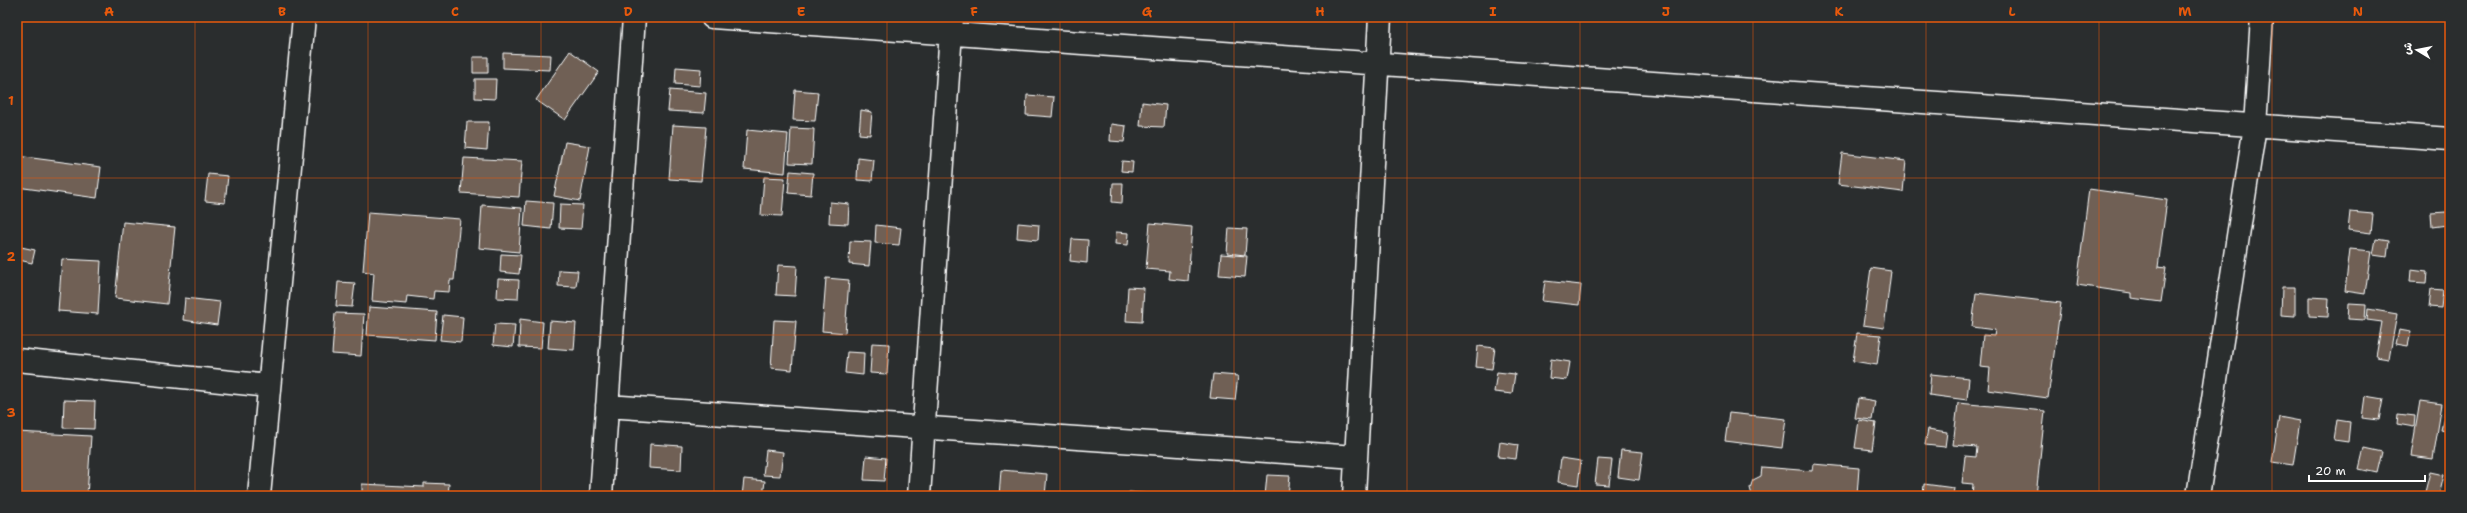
<svg xmlns="http://www.w3.org/2000/svg" width="2467" height="513" font-family="'Shantell Sans','Playpen Sans Arabic',sans-serif">
<style>
.building{fill:#6f6155;stroke:#fff}
.lines{fill:none;stroke-linecap:round;stroke-linejoin:round}
.street-casing{stroke:#fff;stroke-width:25}
.street{stroke:#2a2d2e;stroke-width:22}
.grid{fill:none;stroke:#e8590c;stroke-width:1;stroke-opacity:0.55}
.neatline{fill:none;stroke:#e8590c;stroke-width:1.5}
.grid-label{font-size:13px;text-anchor:middle;font-weight:bold;fill:#e8590c}
</style>
<rect width="100%" height="100%" fill="#2a2d2e"/>
<filter id="ink" filterUnits="userSpaceOnUse"><feTurbulence type="fractalNoise" baseFrequency=".025" numOctaves="2"/><feDisplacementMap in="SourceGraphic" scale="8" xChannelSelector="R" yChannelSelector="G"/><feConvolveMatrix kernelMatrix="1 2 1 2 8 2 1 2 1" color-interpolation-filters="sRGB"/></filter>
<g filter="url(#ink)">
<path class="building" d="M570,51L599,72L565,120L536,100Z
M503,53L551,55L550,70L503,68Z
M473,57H488V73H473Z
M676,67L701,69L700,86L675,84Z
M475,79H496L495,99L475,98Z
M670,90L706,93L704,113L668,111Z
M795,90L818,92L815,121L793,120Z
M1027,95L1054,97L1052,117L1026,115Z
M1142,102L1166,105L1164,127L1140,126Z
M861,110L872,112L870,135L859,134Z
M467,122H489L487,150L465,148Z
M1111,124L1126,126L1124,142L1110,141Z
M673,125L706,127L701,181L669,179Z
M791,128L814,129L812,164L789,163Z
M747,130L788,134L785,173L744,169Z
M565,142L590,146L580,201L554,196Z
M1842,153L1906,161L1903,192L1838,184Z
M17,156L101,167L97,198L17,187Z
M464,158L522,161L519,197L461,193Z
M858,158L874,160L872,181L857,180Z
M1122,161L1133,162L1132,172L1121,171Z
M790,171L813,173L811,195L788,193Z
M208,174L228,176L225,203L205,201Z
M764,177L785,178L782,216L761,215Z
M1113,183H1123L1122,203L1112,202Z
M2089,189L2167,200L2158,267L2166,268L2161,302L2131,298V293L2077,285Z
M526,201L553,203L551,229L524,226Z
M830,202L849,204L848,224L829,223Z
M560,204L583,205L581,229L559,228Z
M482,205L522,208L519,252L479,248Z
M368,212L460,219L454,280H450L449,292L434,291L433,299L407,296L406,304L372,301L374,273L363,271Z
M2350,212L2373,214L2371,233L2348,230Z
M2446,212L2447,225L2432,227L2431,213Z
M123,222L175,227L167,304L115,298Z
M1018,223L1039,225L1038,240L1017,238Z
M1150,223L1192,227L1188,281L1169,279L1170,271L1146,269Z
M876,225L901,228L899,245L875,243Z
M1229,228L1247,229L1245,255L1227,253Z
M1116,232L1129,233L1128,245L1115,244Z
M1072,239L1088,240L1087,263L1070,261Z
M2376,239L2389,241L2387,257L2373,255Z
M850,241L871,242L869,266L849,264Z
M21,247L35,250L32,263L19,260Z
M2350,249L2371,251L2365,294L2345,291Z
M501,254L521,255L519,274L500,272Z
M1221,254L1247,256L1245,277L1219,275Z
M62,259L101,261L98,314L58,311Z
M778,265L797,266L795,296L776,295Z
M1871,268L1891,271L1884,328L1863,325Z
M559,270L578,271L576,287L558,286Z
M2411,270L2427,272L2426,283L2410,282Z
M826,278L849,280L845,333L822,331Z
M498,279L519,280L518,299L497,298Z
M1545,281L1581,285L1579,305L1542,301Z
M338,282L355,283L352,307L336,306Z
M1128,287L1144,288L1142,322L1126,321Z
M2282,287H2295V316L2281,315Z
M2431,289L2443,290L2441,308L2429,307Z
M1976,293L2061,303L2048,398L1988,390L1990,368L1980,367L1983,335L1994,336L1995,330L1972,327Z
M2309,297L2329,298L2328,317L2309,316Z
M185,298L220,302L217,325L183,320Z
M2349,303L2366,304L2365,320L2348,319Z
M369,307L437,312L435,340L367,335Z
M2368,309L2397,314L2389,359L2376,357L2382,322L2367,320Z
M335,313L364,314L361,356L332,354Z
M443,315L463,317L461,342L440,340Z
M520,319L543,322L541,348L519,347Z
M774,320L796,321L792,370L771,368Z
M550,321L576,323L574,350L548,348Z
M495,324L515,325L513,347L493,345Z
M2399,330L2411,332L2408,346L2396,344Z
M1857,333L1881,335L1877,365L1853,361Z
M872,343L889,344L887,374L870,373Z
M1478,346L1495,348L1492,369L1476,367Z
M847,352L864,353L863,375L845,373Z
M1551,359L1570,362L1567,380L1549,378Z
M1497,372L1515,374L1512,394L1494,392Z
M1213,374L1238,376L1235,400L1210,398Z
M1931,374L1969,378L1967,400L1929,395Z
M2365,396L2383,399L2379,420L2362,418Z
M1858,398L1875,401L1872,420L1855,418Z
M64,400L95,401L94,429L63,428Z
M2420,401L2442,404L2433,459L2411,456Z
M1958,403L2045,411L2036,496H1972L1973,484L1962,483L1965,456L1976,457L1977,447L1953,445Z
M2446,408H2450V432L2441,430Z
M1729,413L1786,419L1782,448L1725,441Z
M2398,414L2415,416L2414,427L2397,424Z
M2279,417L2300,421L2293,465L2272,462Z
M1859,420L1876,423L1872,450L1855,448Z
M2337,420L2350,422L2348,442L2334,440Z
M1928,429L1947,432L1945,447L1925,445Z
M17,432L91,436L87,496H17Z
M1500,442L1518,445L1516,459L1498,457Z
M650,444L682,446L681,470L649,468Z
M2364,448L2382,452L2377,473L2359,469Z
M766,450L783,452L780,476L763,475Z
M1621,450L1643,452L1639,480L1618,477Z
M866,456L886,458L884,481L864,480Z
M1561,458L1581,461L1578,485L1558,482Z
M1598,459L1612,460L1609,485L1595,484Z
M1813,464L1859,468L1857,496L1752,495L1750,488L1753,480L1761,476L1762,467L1812,471Z
M1001,470L1047,474L1045,496H999Z
M2430,472L2444,475L2439,496H2424Z
M1267,475L1290,476L1288,496H1265Z
M744,479L765,481L763,496H742Z
M424,483L449,484L448,496H362V484L424,487Z
M1924,484L1954,488L1953,496H1923Z
M784,492L823,496H784Z
M1129,492L1174,496H1128Z"/>
<g class="lines">
<defs>
<path id="street" d="M712,17L2450,139
M17,360L269,386
M607,406L1356,457
M259,496L304,17
M601,496L634,17
M919,496L952,17
M1354,496L1380,17
M2198,496L2255,126L2262,17"/>
</defs>
<use href="#street" class="street-casing"/>
<use href="#street" class="street"/>
</g>
</g>
<path class="grid" d="M195,17V496M368,17V496M541,17V496M714,17V496M887,17V496M1060,17V496M1234,17V496M1407,17V496M1580,17V496M1753,17V496M1926,17V496M2099,17V496M2272,17V496M17,178H2450M17,335H2450"/>
<rect width="2467" height="513" fill="none" stroke="#2a2d2e" stroke-width="44"/>
<g transform="translate(2417 50) rotate(280)" stroke="#2a2d2e" stroke-width="3" paint-order="stroke">
<path d="M0-3L7 15L0 10L-7 15Z" fill="#ffffff"/>
<text y="-6" font-size="11" font-weight="bold" text-anchor="middle" fill="#ffffff">ش</text>
</g>
<path d="M2309 475v6h116v-6" fill="none" stroke="#ffffff" stroke-width="2"/>
<text x="2315" y="475" font-size="12" fill="#ffffff" stroke="#2a2d2e" stroke-width="3" paint-order="stroke">20 m</text>
<rect x="22" y="22" width="2423" height="469" class="neatline"/>
<g class="grid-label">
<text x="109" y="16">A</text>
<text x="282" y="16">B</text>
<text x="455" y="16">C</text>
<text x="628" y="16">D</text>
<text x="801" y="16">E</text>
<text x="974" y="16">F</text>
<text x="1147" y="16">G</text>
<text x="1320" y="16">H</text>
<text x="1493" y="16">I</text>
<text x="1666" y="16">J</text>
<text x="1839" y="16">K</text>
<text x="2012" y="16">L</text>
<text x="2185" y="16">M</text>
<text x="2358" y="16">N</text>
<text x="11" y="105">1</text>
<text x="11" y="261">2</text>
<text x="11" y="417">3</text>
</g>
</svg>
